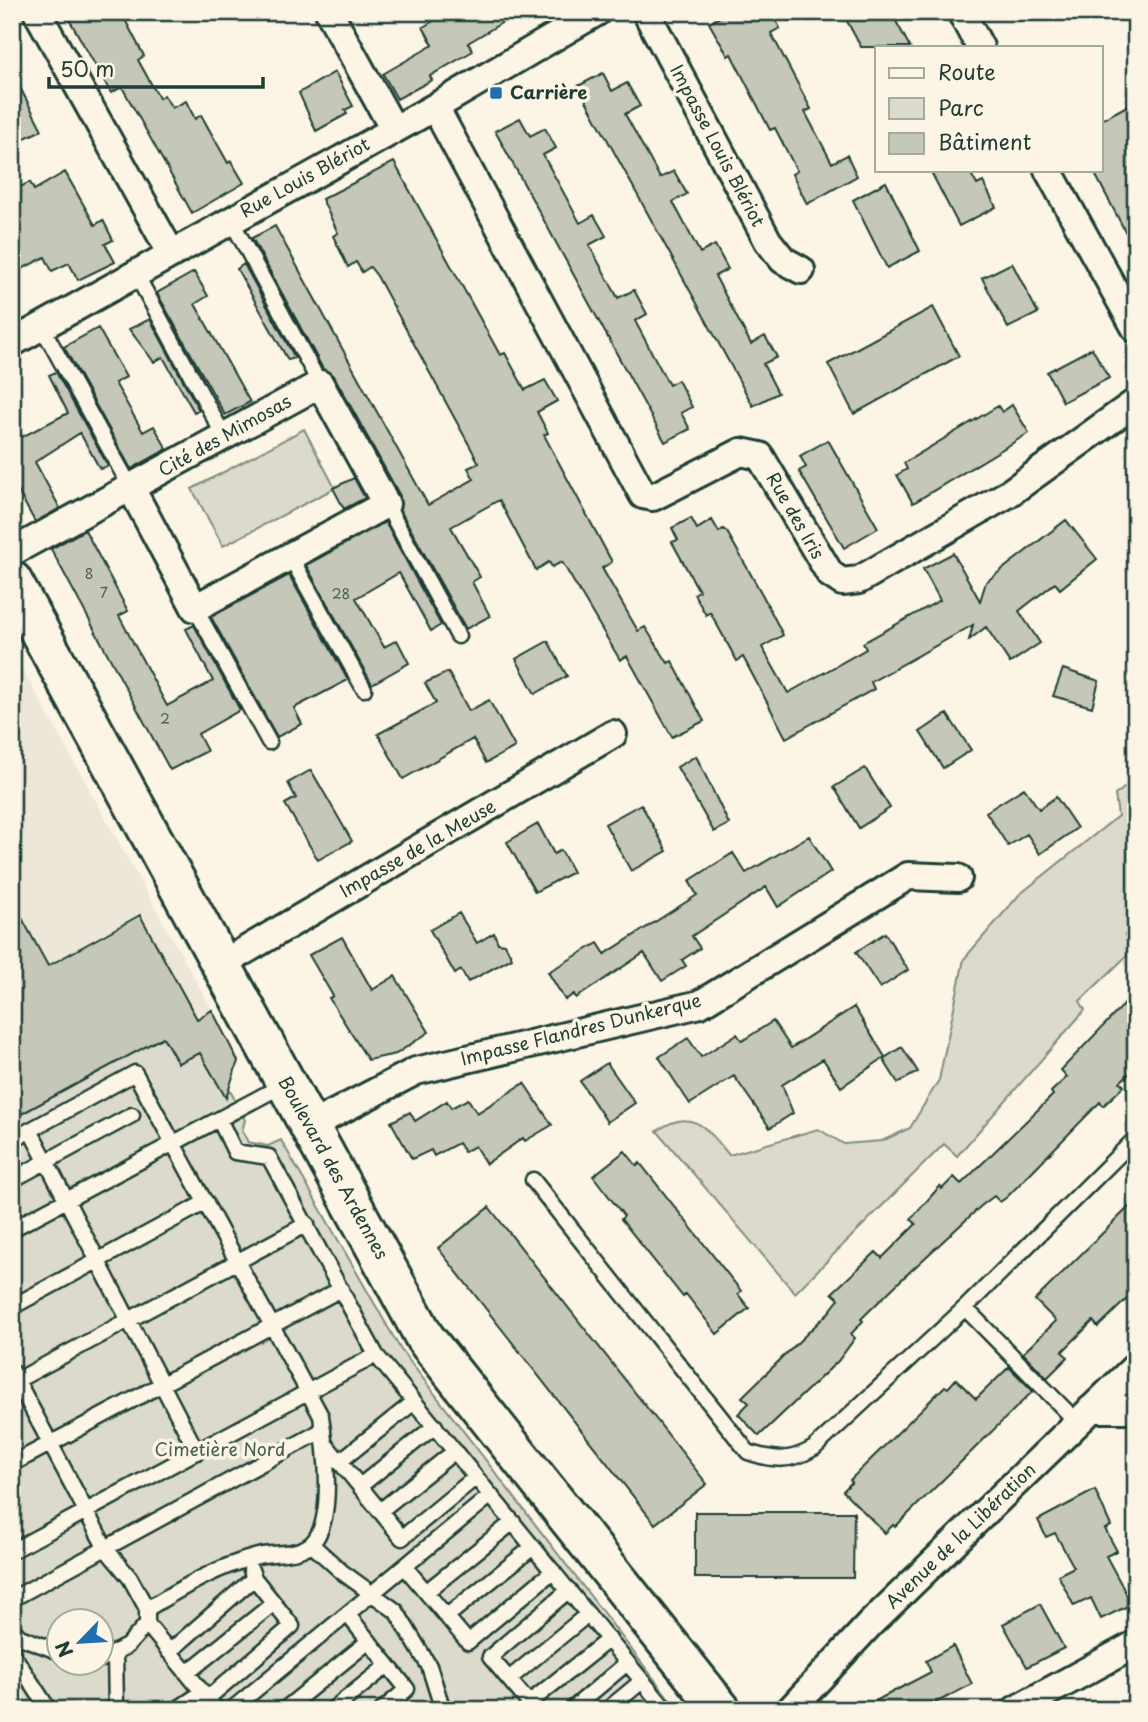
<svg xmlns="http://www.w3.org/2000/svg" width="1148" height="1722" font-family="'Playpen Sans',sans-serif">
<style>
.built{fill:#ece7d8}
.green{fill:#dcdacc;stroke:#7e8c80;stroke-width:2;fill-rule:evenodd}
.building{fill:#c5c7b9;stroke:#1f3d34;stroke-width:2}
.lines{fill:none;stroke-linecap:round;stroke-linejoin:round}
.lane-casing{stroke:#1f3d34;stroke-width:19}
.street-casing{stroke:#1f3d34;stroke-width:32}
.secondary-casing{stroke:#1f3d34;stroke-width:44}
.lane{stroke:#fcf5e5;stroke-width:14}
.street{stroke:#fcf5e5;stroke-width:26}
.secondary{stroke:#fcf5e5;stroke-width:38}
.poi-dot{fill:#1f6fb2;stroke:#fcf5e5;stroke-width:2.5}
.labels{text-anchor:middle;stroke-width:7;stroke-linejoin:round;paint-order:stroke}
.number-label{font-size:14px;fill:#486055}
.poi-label{font-size:18px;font-weight:bold;fill:#1f3d34;stroke:#fcf5e5;text-anchor:start}
.street-label{font-size:18px;fill:#1f3d34;stroke:#fcf5e5}
.park-label{font-size:18px;fill:#455c52;stroke:#fcf5e5}
</style>
<rect width="100%" height="100%" fill="#fcf5e5"/>
<filter id="ink" filterUnits="userSpaceOnUse"><feTurbulence type="fractalNoise" baseFrequency=".0143" numOctaves="2"/><feDisplacementMap in="SourceGraphic" scale="14" xChannelSelector="R" yChannelSelector="G"/><feConvolveMatrix kernelMatrix="1 2 1 2 8 2 1 2 1" color-interpolation-filters="sRGB"/></filter>
<g filter="url(#ink)">
<path class="built" d="M12,650L212,1010L12,1119Z"/>
<path class="green" d="M304,429L335,488L223,546L192,489Z
M1136,779V922L1125,935L1136,947L1080,1001L1085,1010L957,1156L944,1144L795,1293L657,1131C691,1106 707,1128 729,1155L818,1129L844,1144L882,1141L910,1128L939,1080L964,959L1019,895L1118,816L1115,795Z
M163,1037L178,1063L200,1053L218,1084L229,1088L245,1120L242,1131L248,1142L268,1146L281,1140L401,1350L678,1710H12V1119ZM60,1620H102V1662H60Z"/>
<path class="building" d="M65,12H121L144,56L138,60L159,98L164,95L172,108L186,101L195,119L201,115L228,163L231,161L244,183L192,213L122,87L111,93Z
M449,12H520L468,43L473,51L430,76L432,80L397,99L383,74L433,45L423,27Z
M729,12H771L780,28L771,33L811,109L805,112L832,163L847,155L857,176L807,204L792,174L797,171L775,128L770,130L731,54L728,56L709,23Z
M842,12H891L910,47H861Z
M12,72L42,130L12,144Z
M335,72L353,106L345,110L347,114L316,131L299,93Z
M603,73L612,91L627,83L640,106L625,114L660,178L674,171L687,194L673,202L700,253L715,245L728,269L715,276L751,344L765,336L777,357L763,364L778,393L753,406L578,86Z
M1136,101V252L1093,170H1101V120Z
M520,118L530,136L545,128L556,148L543,155L580,223L594,215L606,236L589,245L618,298L634,290L647,314L635,321L669,385L678,380L692,407L681,413L690,429L665,442L495,131Z
M394,162L500,355L505,353L525,390L545,380L557,401L537,412L548,433L544,435L612,562L602,568L638,631L645,627L668,663L672,661L704,721L672,737L627,656L620,660L562,562L552,567L549,562L536,570L499,500L451,527L480,577L472,582L490,616L466,629L400,510V496L334,376L323,369L252,238L275,226L428,505L474,479L468,468L479,463L377,276L370,267L362,272L356,262L348,267L333,236L338,233L322,199Z
M930,170H969L977,185L983,182L996,207L959,226Z
M65,172L95,225L103,220L113,240L105,244L115,262L78,280L69,263L52,271L45,257L12,274V191L30,182L34,190Z
M886,182L920,251L887,268L853,200Z
M1012,263L1038,313L1008,328L982,278Z
M244,264L295,358L288,360L237,269Z
M194,272L208,296L195,304L250,402L225,415L157,293Z
M933,307L959,356L854,414L828,364Z
M150,319L199,410L194,412L163,357L154,362L129,329Z
M98,328L126,377L115,383L143,432L154,426L167,449L131,469L64,347Z
M1092,348L1109,378L1063,402L1047,372Z
M56,372L108,466L100,469L80,433L35,462L60,508L35,522L12,480V419L22,437L68,413L49,375Z
M1012,405L1029,433L913,503L897,475L907,469L904,463L998,406L1002,412Z
M828,440L878,528L844,548L799,471L806,467L800,456Z
M354,478L365,498L344,509L333,488Z
M691,518L697,529L712,520L719,532L723,529L727,532L763,596L783,635L762,647L788,693L866,649L863,643L940,600L923,569L953,553L980,601L986,582L1066,520L1097,559L1060,589L1055,583L1019,611L1040,643L1010,663L986,627L969,640L973,625L871,682L874,689L786,738L743,657L737,661L710,612L706,615L694,594L699,591L672,542L678,540L672,528Z
M385,522L441,625L431,631L399,573L356,598L384,647L397,640L409,663L372,684L306,565Z
M85,530L128,611L119,616L167,706L213,681L186,629L194,625L240,710L198,734L207,751L170,770L51,549Z
M289,575L348,680L294,708L302,724L277,737L211,617Z
M548,641L567,676L535,694L516,659Z
M1063,669L1099,681L1092,707L1053,696Z
M448,672L469,711L489,700L515,747L486,763L473,739L403,779L378,734L436,703L425,683Z
M947,714L971,750L943,768L920,732Z
M696,756L729,824L714,832L677,767Z
M865,768L890,808L859,828L834,787Z
M311,770L352,841L318,860L285,804L296,798L288,783Z
M1024,788L1039,809L1056,797L1077,828L1040,854L1027,834L1008,846L986,812Z
M641,804L667,851L631,871L605,824Z
M538,824L554,854L561,850L573,872L535,892L507,842Z
M809,836L831,872L778,907L766,887L692,936L700,948L682,960L686,966L662,981L644,953L576,998L574,994L565,1000L548,972L598,943L605,954L697,895L689,881L733,853L746,873Z
M12,900L48,966L140,915L197,1019L212,1010L238,1061L226,1098L200,1053L178,1063L163,1037L12,1119Z
M459,913L477,943L494,933L498,943L505,944L512,958L468,982L461,970L455,974L430,930Z
M885,933L908,970L880,988L856,952Z
M342,937L372,990L395,976L429,1032L396,1054L368,1060L329,998L333,996L309,955Z
M1136,992V1067L1120,1082L1124,1086L1103,1106L1100,1102L1007,1197L1000,1202L994,1196L981,1206L901,1280L861,1319L863,1321L851,1334L855,1338L838,1361L759,1436L738,1414L749,1403L742,1397L829,1312L839,1299L832,1293L876,1252L882,1258L916,1224L911,1219L940,1186L942,1189L954,1177L961,1184L1053,1095L1051,1092L1067,1077L1061,1070Z
M854,1007L885,1057L841,1087L823,1059L782,1085L793,1113L770,1128L734,1076L690,1104L659,1057L688,1038L701,1057L737,1034L742,1041L773,1021L791,1048Z
M902,1047L918,1072L898,1083L883,1059Z
M607,1063L635,1103L607,1122L580,1081Z
M524,1083L552,1125L525,1141L523,1138L486,1164L475,1146L464,1152L458,1143L434,1156L431,1150L412,1159L391,1122L410,1112L415,1121L447,1101L451,1108L468,1099L477,1113Z
M625,1151L637,1166L640,1163L741,1291L738,1294L749,1308L717,1334L686,1294L683,1297L621,1219L624,1216L593,1176Z
M1136,1200V1290L1098,1327L1093,1321L1062,1352L1068,1357L1047,1378L1023,1353L1056,1321L1035,1300Z
M489,1207L707,1484L655,1524L438,1248Z
M1009,1367L1033,1391L895,1527L893,1525L885,1533L843,1491L852,1482L850,1480L945,1386L948,1388L956,1379L976,1399Z
M1095,1490L1111,1526L1105,1529L1117,1551L1106,1556L1132,1604L1101,1619L1091,1598L1074,1606L1058,1575L1074,1567L1055,1533L1046,1537L1038,1520Z
M695,1512H854L853,1578H695Z
M1040,1604L1064,1648L1027,1667L1003,1624Z
M953,1646L972,1684L922,1710H858L931,1672L926,1661Z"/>
<g class="lines">
<defs>
<path id="lane" d="M231,220L320,384
M136,274L224,436
M42,327L131,488
M386,504L458,636
M290,556L364,689
M195,608L269,742
M219,1119L235,1152L269,1157L376,1355L666,1710
M30,1130L197,1452
M12,1140L135,1073L321,1416C325,1446 335,1516 314,1541C301,1556 276,1552 258,1556C218,1566 182,1588 147,1609
M12,1180L132,1115
M533,1180L748,1452C774,1461 791,1462 814,1448L965,1308L1077,1422
M12,1229L285,1084
M12,1307L206,1202
M965,1308L1136,1138
M12,1371L106,1549L130,1578L147,1609V1624L217,1710
M12,1383L307,1224
M326,1445L402,1538L476,1477
M339,1462L414,1402
M12,1464L341,1289
M360,1486L435,1426
M380,1511L455,1451
M311,1544L342,1572L396,1611L429,1666L443,1710
M12,1551L376,1355
M405,1567L468,1642L553,1571
M426,1592L513,1522
M12,1599L323,1430
M348,1615L407,1689L382,1710
M447,1616L533,1547
M12,1629L20,1637L60,1652
M115,1652L116,1710
M169,1652L254,1578L251,1570
M12,1653L49,1710
M102,1659L127,1646L147,1624
M187,1673L274,1603
M509,1679L588,1614
M529,1703L609,1639
M211,1706L208,1698L292,1626L254,1578
M12,1707L14,1710
M176,1710L203,1692
M231,1710L491,1495
M284,1710L369,1641
M332,1710L388,1665
M535,1710L490,1657L569,1590
M571,1710L627,1663
M607,1710L642,1681"/>
<path id="street" d="M37,12L171,253
M329,12L393,128
M646,12L768,241L783,260L801,270
M961,12L980,47
M435,107L643,495L653,497L741,452L760,456L830,574L842,582L859,580L1008,494L1136,402
M1048,170L1136,329
M12,343L435,107L597,12
M12,552L320,384L386,504L195,608L131,488
M222,964L613,734
M310,1126L416,1071L700,1004L908,876L958,878
M1091,1409H1136
M790,1710L870,1624L1136,1366
M1015,1710L1136,1644"/>
<path id="secondary" d="M12,581L425,1338L721,1710"/>
</defs>
<use href="#lane" class="lane-casing"/>
<use href="#street" class="street-casing"/>
<use href="#secondary" class="secondary-casing"/>
<use href="#lane" class="lane"/>
<use href="#street" class="street"/>
<use href="#secondary" class="secondary"/>
</g>
</g>
<rect class="poi-dot" x="489" y="86" width="14" height="14" rx="3.5"/>
<g class="labels">
<g class="number-label">
<text x="89" y="579">8</text>
<text x="104" y="598">7</text>
<text x="341" y="599">28</text>
<text x="165" y="724">2</text>
</g>
<g class="poi-label">
<text x="510" y="99">Carrière</text>
</g>
<g class="street-label">
<text transform="translate(717 146) rotate(62)" y="6">Impasse Louis Blériot</text>
<text transform="translate(305 178) rotate(-29)" y="6">Rue Louis Blériot</text>
<text transform="translate(225 436) rotate(-29)" y="6">Cité des Mimosas</text>
<text transform="translate(795 516) rotate(60)" y="6">Rue des Iris</text>
<text transform="translate(418 849) rotate(-30)" y="6">Impasse de la Meuse</text>
<text transform="translate(581 1030) rotate(-14)" y="6">Impasse Flandres Dunkerque</text>
<text transform="translate(333 1168) rotate(61)" y="6">Boulevard des Ardennes</text>
<text transform="translate(961 1536) rotate(-44)" y="6">Avenue de la Libération</text>
</g>
<g class="park-label">
<text x="220" y="1456">Cimetière Nord</text>
</g>
</g>
<rect width="1148" height="1722" fill="none" stroke="#fcf5e5" stroke-width="42"/>
<rect x="21" y="21" width="1106" height="1680" fill="none" stroke="#1f3d34" stroke-width="2.5" filter="url(#ink)"/>
<rect x="875" y="46" width="228" height="126" fill="#fcf5e5" stroke="#a4ab9e" stroke-width="2"/>
<rect x="889" y="68" width="35" height="10" fill="#fcf5e5" stroke="#a4ab9e" stroke-width="2"/>
<text x="938" y="80" font-size="21" fill="#1f3d34">Route</text>
<rect x="889" y="98" width="35" height="21" fill="#dcdacc" stroke="#a4ab9e" stroke-width="2"/>
<text x="938" y="116" font-size="21" fill="#1f3d34">Parc</text>
<rect x="889" y="133" width="35" height="21" fill="#c5c7b9" stroke="#a4ab9e" stroke-width="2"/>
<text x="938" y="150" font-size="21" fill="#1f3d34">Bâtiment</text>
<g transform="translate(80 1642) rotate(245)"><circle r="33" fill="#fcf5e5" stroke="#a4ab9e" stroke-width="2"/>
<path d="M0-5L12 26L0 18L-12 26Z" fill="#1f6fb2"/>
<text y="-10" font-size="19" font-weight="bold" text-anchor="middle" fill="#1f3d34">N</text>
</g>
<path d="M49 77v10h214v-10" fill="none" stroke="#1f3d34" stroke-width="3.5"/>
<text x="60" y="77" font-size="21" fill="#1f3d34" stroke="#fcf5e5" stroke-width="5" paint-order="stroke">50 m</text>
</svg>
